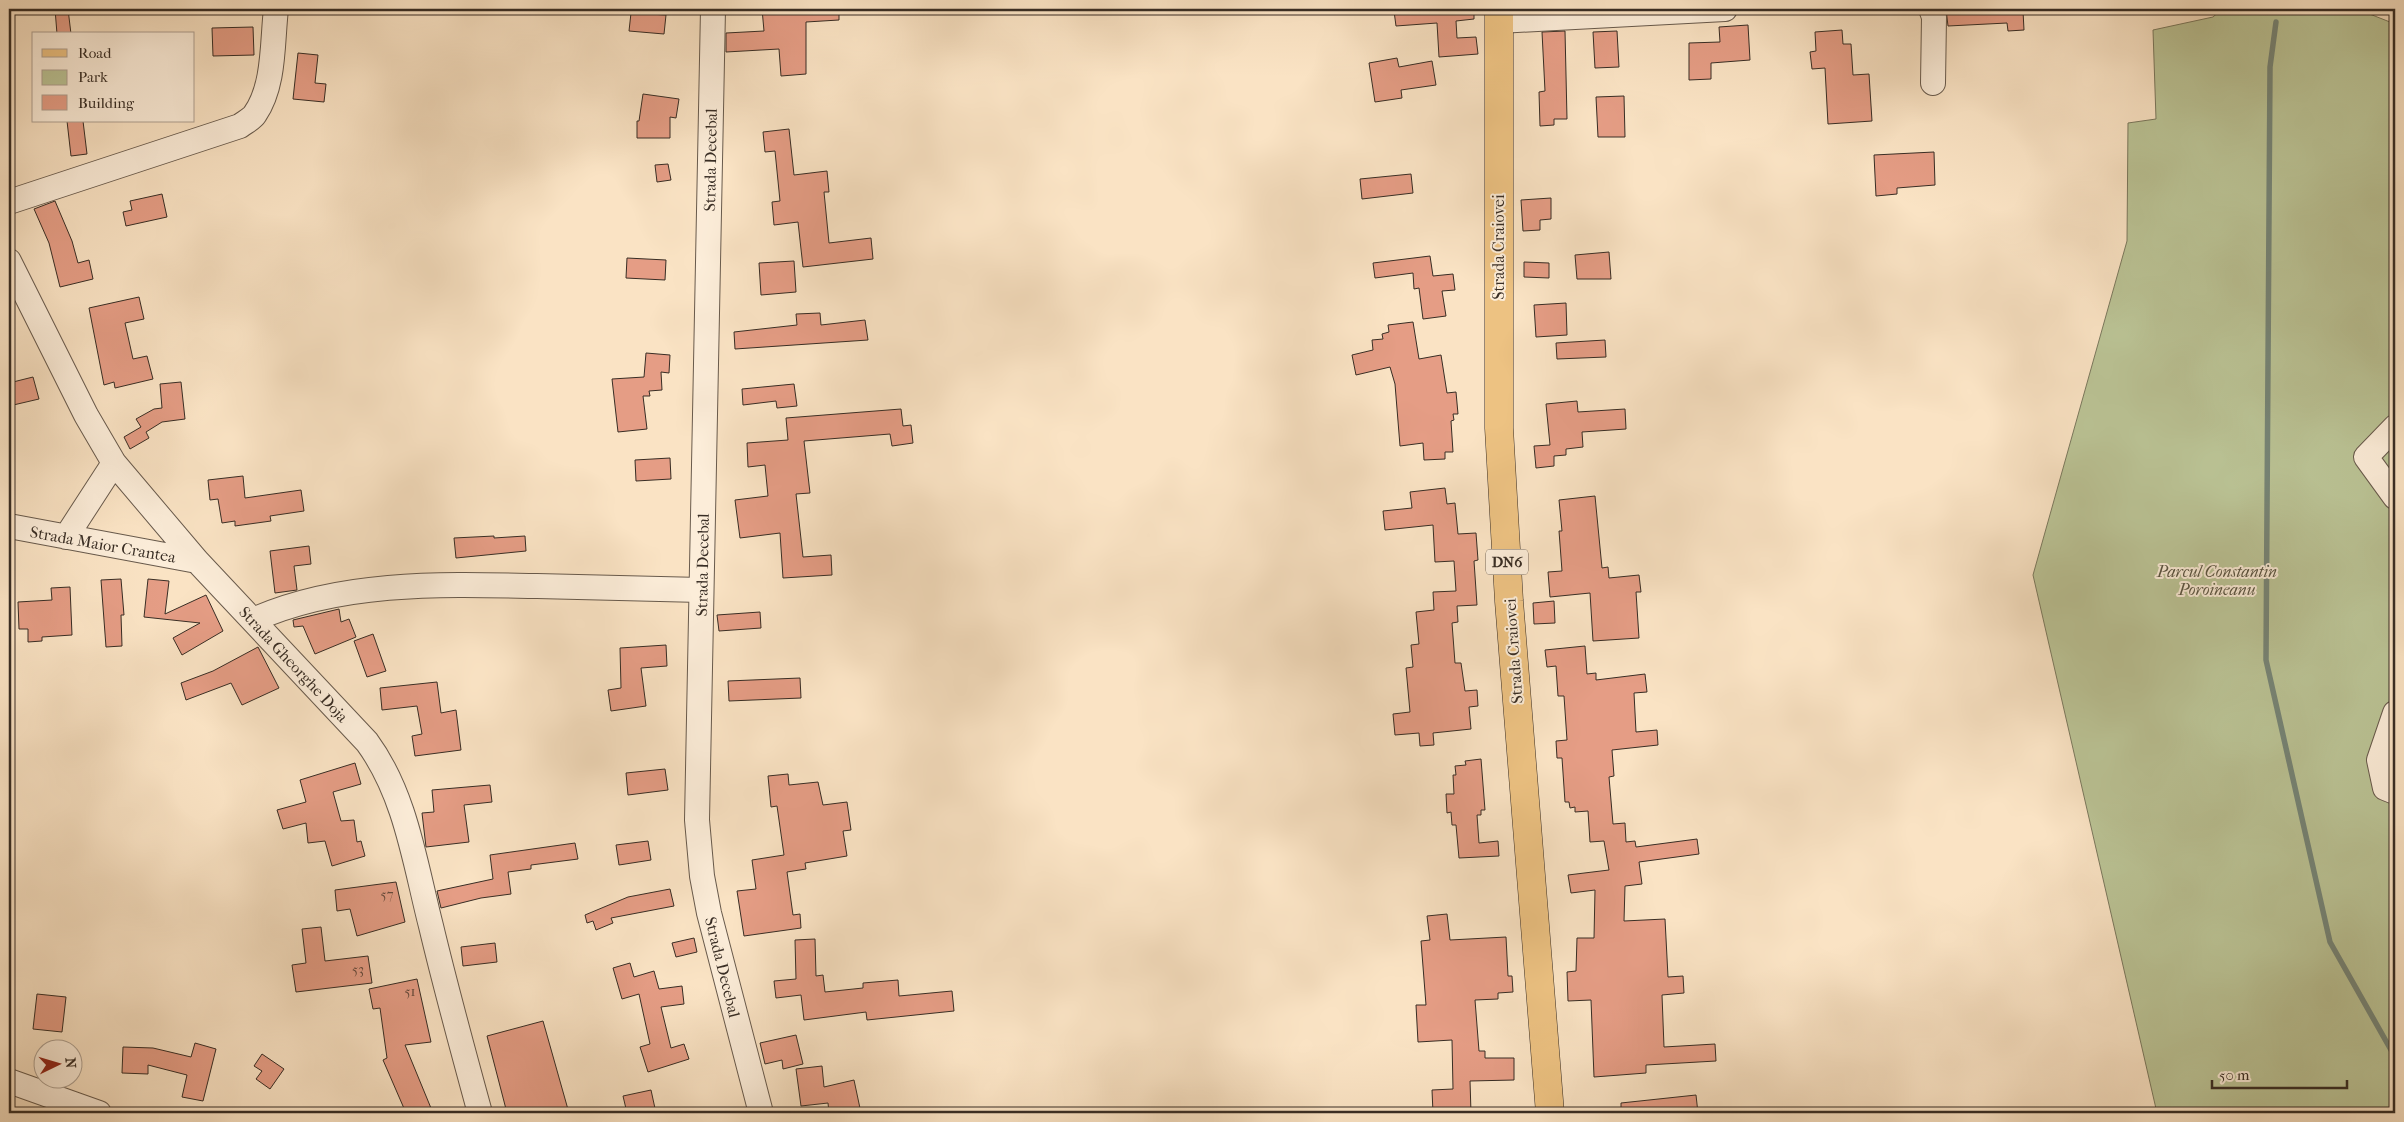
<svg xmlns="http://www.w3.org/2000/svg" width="2404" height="1122" font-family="'IM FELL French Canon',serif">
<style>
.green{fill:#bbc496;stroke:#7a785d}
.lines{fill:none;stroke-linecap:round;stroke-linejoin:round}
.stream{stroke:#768577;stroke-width:5.5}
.building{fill:#e59d85;stroke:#382d24}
.minor-casing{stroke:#685a4c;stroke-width:26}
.major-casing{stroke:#382d24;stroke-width:29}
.minor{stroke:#fcedd9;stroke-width:24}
.major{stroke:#edc282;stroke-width:28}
.labels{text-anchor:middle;stroke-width:4;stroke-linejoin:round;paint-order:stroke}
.number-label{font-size:14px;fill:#63493c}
.shield{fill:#fcedd9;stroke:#73675a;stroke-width:1}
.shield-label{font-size:15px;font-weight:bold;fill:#382d24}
.street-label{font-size:16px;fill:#382d24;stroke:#fcedd9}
.park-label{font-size:16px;font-style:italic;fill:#595340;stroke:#fcedd9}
</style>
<rect width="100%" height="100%" fill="#fae3c4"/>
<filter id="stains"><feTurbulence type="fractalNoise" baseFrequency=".004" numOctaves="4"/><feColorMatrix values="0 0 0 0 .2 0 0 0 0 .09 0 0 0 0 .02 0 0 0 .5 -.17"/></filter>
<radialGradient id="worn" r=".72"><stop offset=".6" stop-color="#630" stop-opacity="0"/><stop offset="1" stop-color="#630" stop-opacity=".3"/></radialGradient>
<path class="green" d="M2222,9H2357L2395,24V1113H2157L2033,575L2127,241L2128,123L2156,119L2153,30L2213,17Z"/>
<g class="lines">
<path class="stream" d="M2276,22L2270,67L2266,660L2330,942L2395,1057"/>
</g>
<path class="building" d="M55,9H68L71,34H57Z
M762,9H839V20L806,22V74L781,76L779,49L726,52V33L764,31Z
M1419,9H1474V19L1456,21L1457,38L1476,37L1478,54L1439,57L1437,23L1396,26L1394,11Z
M1946,9H2010L2011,12L2023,11L2024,30L2008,31L2007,23L1948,26Z
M631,13L666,15L664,34L629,31Z
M1748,25L1750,60L1711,63V79L1689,80V43L1720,42L1719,27Z
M253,27L254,55L213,56L212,28Z
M1842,30L1843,44H1851L1853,75L1869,74L1872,121L1828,124L1825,68L1812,69L1810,52L1816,51L1815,32Z
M1565,31L1567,119H1554V125L1540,126L1539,92L1545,91L1542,32Z
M1617,31L1619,67L1595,68L1593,32Z
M298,53L318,55L315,83L326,84L324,102L293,99Z
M1397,58L1399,67L1432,61L1436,85L1401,90L1402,98L1375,102L1369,63Z
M643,94L679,99L676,118L670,117V138H637V121H639Z
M1624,96L1625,137H1598L1596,97Z
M67,121H83L87,154L71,156Z
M789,129L794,175L827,171L829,192H824L829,243L871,238L873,259L803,267L798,222L774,225L772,202L780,201L775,151L765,152L763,132Z
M1934,152L1935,185L1897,188V194L1876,196L1874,155Z
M668,164L671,180L657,182L655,165Z
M1411,174L1413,193L1362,199L1360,179Z
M162,194L167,217L126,226L123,212L132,210L130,201Z
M1551,198V219L1540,220V230L1523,231L1521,200Z
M55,201L72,241L78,263L89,260L93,279L60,287L49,243L34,209Z
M1609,252L1611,279H1577L1575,255Z
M1430,256L1433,276L1453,274L1455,290L1442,291L1446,316L1423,319L1419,288L1414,289L1413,273L1375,278L1373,263Z
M627,258L666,260L665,280L626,278Z
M794,261L796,292L761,295L759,263Z
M1524,262L1549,263V278L1524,277Z
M139,297L144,319L125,323L133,359L147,356L153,379L115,388L114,382L104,385L89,308Z
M1566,303L1567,335L1536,337L1534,305Z
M820,313L821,325L865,320L868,340L735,349L734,332L797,325L796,314Z
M1413,322L1419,359L1441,355L1447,393L1456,392L1458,414H1453L1454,420L1451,421L1453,452H1445V459L1424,460L1423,443L1400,446L1395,384L1390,367L1356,375L1352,355L1373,350L1372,340L1383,339L1382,334L1389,332L1388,325Z
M1605,340L1606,357L1557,359L1556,343Z
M646,353L670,355L669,373L661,372L662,390L649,391L650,396H643L647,429L618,432L612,379L644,377Z
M33,377L39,399L9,406V383Z
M181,382L185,419L162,422L146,432L149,438L130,449L124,437L141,427L136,419L154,409L162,408L160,384Z
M794,384L797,406L777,408L776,401L743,405L742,389Z
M1577,401L1578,412L1625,409L1626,429L1582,432L1583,447L1566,449V455L1554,456V466L1536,468L1534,446L1550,445L1546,404Z
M901,409L903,426L911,425L913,443L892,446L890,434L804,441L810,493L796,494L803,557L831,555L832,575L783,578L780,533L740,538L735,500L768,496L765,465L748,467L747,443L788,440L786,418Z
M670,458L671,479L636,481L635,460Z
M243,476L245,498L301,490L304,511L270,516L271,521L235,526V521L222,523L218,499L210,500L208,480Z
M1445,488L1447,504L1455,503L1458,534L1476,533L1478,560L1474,561L1477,605L1457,606L1458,622L1452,623L1455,663H1461L1465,691L1477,690L1478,706L1469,707L1471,729L1433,733L1434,745L1420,746L1419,733L1395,735L1393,714L1410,712L1406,668L1413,667L1411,645L1419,644L1416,612L1434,610L1433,592L1456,591L1454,561L1435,562L1433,525L1385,530L1383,511L1412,508L1410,492Z
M1595,496L1602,568L1608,567L1609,578L1639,575L1641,592H1636L1639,638L1593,641L1590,593L1550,597L1548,572L1562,571L1559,531H1562L1559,500Z
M494,536V538L525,536L526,551L456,558L454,538Z
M309,546L311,564L294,566L297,590L275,593L270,551Z
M121,579L124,615H121L122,646L106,647L101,580Z
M148,579L169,581L165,614L206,595L223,631L182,655L173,638L200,623L144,617Z
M70,587L72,635L42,637V641L28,642V629H19L18,602L52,600L51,588Z
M1554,601L1555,623L1534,624L1533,603Z
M339,609L341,622L349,619L356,637L315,654L303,626L294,627L293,620Z
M760,612L761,628L719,631L717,615Z
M373,634L386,671L367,677L354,641Z
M666,645L667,666L641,668L646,706L611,711L608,690L621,688L620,648Z
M1585,646L1587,674L1596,673V680L1645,674L1647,692L1634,693L1636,732L1657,730L1658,745L1612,750L1614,776L1609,777L1613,824L1625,823L1626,842L1635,841L1636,847L1697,839L1699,854L1639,862L1642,884L1625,886L1624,921L1665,919L1668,977L1683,976L1684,993L1662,995L1664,1047L1715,1044L1716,1061L1646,1065V1073L1594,1077L1591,1000L1568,1001L1567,972L1576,971L1577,938H1594L1595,890L1571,893L1568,875L1609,870L1604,841L1590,842L1588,811L1575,812V807L1570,808L1569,802H1565L1562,758H1557L1556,741L1567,740L1564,696H1558L1556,666L1547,667L1545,650Z
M258,647L279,688L242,705L231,683L186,700L181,683L213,671Z
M800,678L801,698L729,701L728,681Z
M437,682L441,713L456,710L461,750L415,756L412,736L422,734L417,706L382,710L380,688Z
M1481,759L1485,810H1481V815H1477L1479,843L1498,841L1499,856L1459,858L1456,825H1452L1451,812L1447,813L1446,794H1454L1453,775H1456L1455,766L1466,765L1465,761Z
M355,763L361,784L333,792L341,821L354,820L357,842L361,841L365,856L332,866L325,841L308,843L306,823L283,829L277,810L306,802L300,780Z
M665,769L668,790L628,795L626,773Z
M788,774L789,785L818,782L823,805L847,802L851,830L843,831L847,856L805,863L806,869L787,872L793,915L800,914L801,928L744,936L737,891L756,889L752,860L784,855L777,806L771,807L768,776Z
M490,785L492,802L464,805L469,842L426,847L422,813L434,812L432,790Z
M648,841L651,860L619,865L616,845Z
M575,843L578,859L531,865V869L508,872L511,894L481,898L441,908L437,891L493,879L490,855Z
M396,882L405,922L357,936L350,909L337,911L335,890Z
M670,889L674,906L611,918L613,923L596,930L593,921L587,923L585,915L628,897Z
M1447,914L1450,940L1506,937L1508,976H1512L1513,992L1498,993V999L1475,1000L1479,1051H1485V1058H1514V1080L1470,1081L1471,1113H1433L1432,1090L1453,1089L1452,1040L1418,1042L1416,1005H1426L1421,941L1430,940L1427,916Z
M321,927L325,961L368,956L372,983L296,992L292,965L306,963L302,929Z
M694,938L697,952L676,957L672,943Z
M815,939L816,976L823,975L825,992L863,988V983L898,980L899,996L952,991L954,1011L867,1020L866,1012L804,1020L801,995L776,998L774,981L796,979L795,940Z
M495,943L497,962L463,966L461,947Z
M630,963L634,977L654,971L659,989L682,986L684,1004L661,1007L671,1048L684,1044L689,1059L648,1072L640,1047L650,1044L639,994L622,999L613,968Z
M417,979L431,1042L405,1045L433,1113H406L383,1060L387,1058L380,1008L373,1009L369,989Z
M37,994L66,997L62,1032L33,1029Z
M543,1021L569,1113H507L487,1036Z
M796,1035L803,1064L783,1069L782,1060L765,1064L760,1043Z
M195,1043L216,1049L203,1101L182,1097L187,1075L148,1065V1074L122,1073L123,1047L153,1048L191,1057Z
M262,1054L284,1069L270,1089L256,1079L262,1071L254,1066Z
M822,1066L824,1087L854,1080L861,1113H829L828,1103L801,1106L796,1069Z
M651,1090L656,1113H627L623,1096Z
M1696,1095L1698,1113H1621V1103Z"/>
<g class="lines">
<defs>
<path id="minor" d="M713,9L697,820L702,876L709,913L761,1113
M1931,9L1934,17L1933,83
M1499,21L1725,9
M9,202L240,126C245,122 252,119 255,114C275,85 272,42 276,9
M9,261L86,415L114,463L197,561L367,742C406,795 415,864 431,926C446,989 463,1051 480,1113
M2395,427L2366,457L2395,497
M9,526L197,561
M66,537L114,463
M253,620C340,581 441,584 534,586C590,587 646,589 701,590
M2395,713L2379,760L2385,788L2395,792
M9,1081L99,1113"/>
<path id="major" d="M1499,9V428L1509,601L1550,1113"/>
</defs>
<use href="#minor" class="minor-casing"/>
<use href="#major" class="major-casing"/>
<use href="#minor" class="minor"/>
<use href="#major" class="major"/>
</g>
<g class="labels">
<g class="number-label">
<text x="387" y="899">57</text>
<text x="358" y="974">53</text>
<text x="410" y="996">51</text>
</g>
<rect class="shield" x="1486" y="549.5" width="42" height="25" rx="4"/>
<g class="shield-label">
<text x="1507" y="567">DN6</text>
</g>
<g class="street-label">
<text transform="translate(710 160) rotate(-89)" y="6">Strada Decebal</text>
<text transform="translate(1498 247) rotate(-90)" y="6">Strada Craiovei</text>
<text transform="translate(103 544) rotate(10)" y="6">Strada Maior Crantea</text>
<text transform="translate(702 565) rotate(-89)" y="6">Strada Decebal</text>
<text transform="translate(1513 651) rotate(-94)" y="6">Strada Craiovei</text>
<text transform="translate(294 664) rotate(47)" y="6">Strada Gheorghe Doja</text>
<text transform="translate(723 967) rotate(76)" y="6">Strada Decebal</text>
</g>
<g class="park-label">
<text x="2217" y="577">Parcul Constantin<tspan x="2217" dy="18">Poroineanu</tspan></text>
</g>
</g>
<rect width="2404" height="1122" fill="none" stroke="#fae3c4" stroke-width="30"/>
<rect x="10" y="10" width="2384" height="1102" fill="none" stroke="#382d24" stroke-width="2.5"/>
<rect x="15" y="15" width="2374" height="1092" fill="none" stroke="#382d24"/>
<rect x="32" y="32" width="162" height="90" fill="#fcedd9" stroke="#aea091"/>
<rect x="42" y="49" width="25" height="8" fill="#edc282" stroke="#aea091"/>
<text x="78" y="58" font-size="15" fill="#382d24">Road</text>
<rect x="42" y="70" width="25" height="15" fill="#bbc496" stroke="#aea091"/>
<text x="78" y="82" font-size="15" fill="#382d24">Park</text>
<rect x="42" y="95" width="25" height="15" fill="#e59d85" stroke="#aea091"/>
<text x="78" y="108" font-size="15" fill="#382d24">Building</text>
<g transform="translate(58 1064) rotate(85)"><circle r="24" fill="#fcedd9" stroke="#aea091"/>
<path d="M0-4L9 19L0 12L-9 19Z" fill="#8f2418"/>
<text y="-8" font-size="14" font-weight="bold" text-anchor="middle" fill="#382d24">N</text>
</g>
<path d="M2212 1080v8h135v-8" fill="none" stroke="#382d24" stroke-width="2.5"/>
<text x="2219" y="1080" font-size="15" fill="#382d24" stroke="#fcedd9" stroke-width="4" paint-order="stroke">50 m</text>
<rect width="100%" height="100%" filter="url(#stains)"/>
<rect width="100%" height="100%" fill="url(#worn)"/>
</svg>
